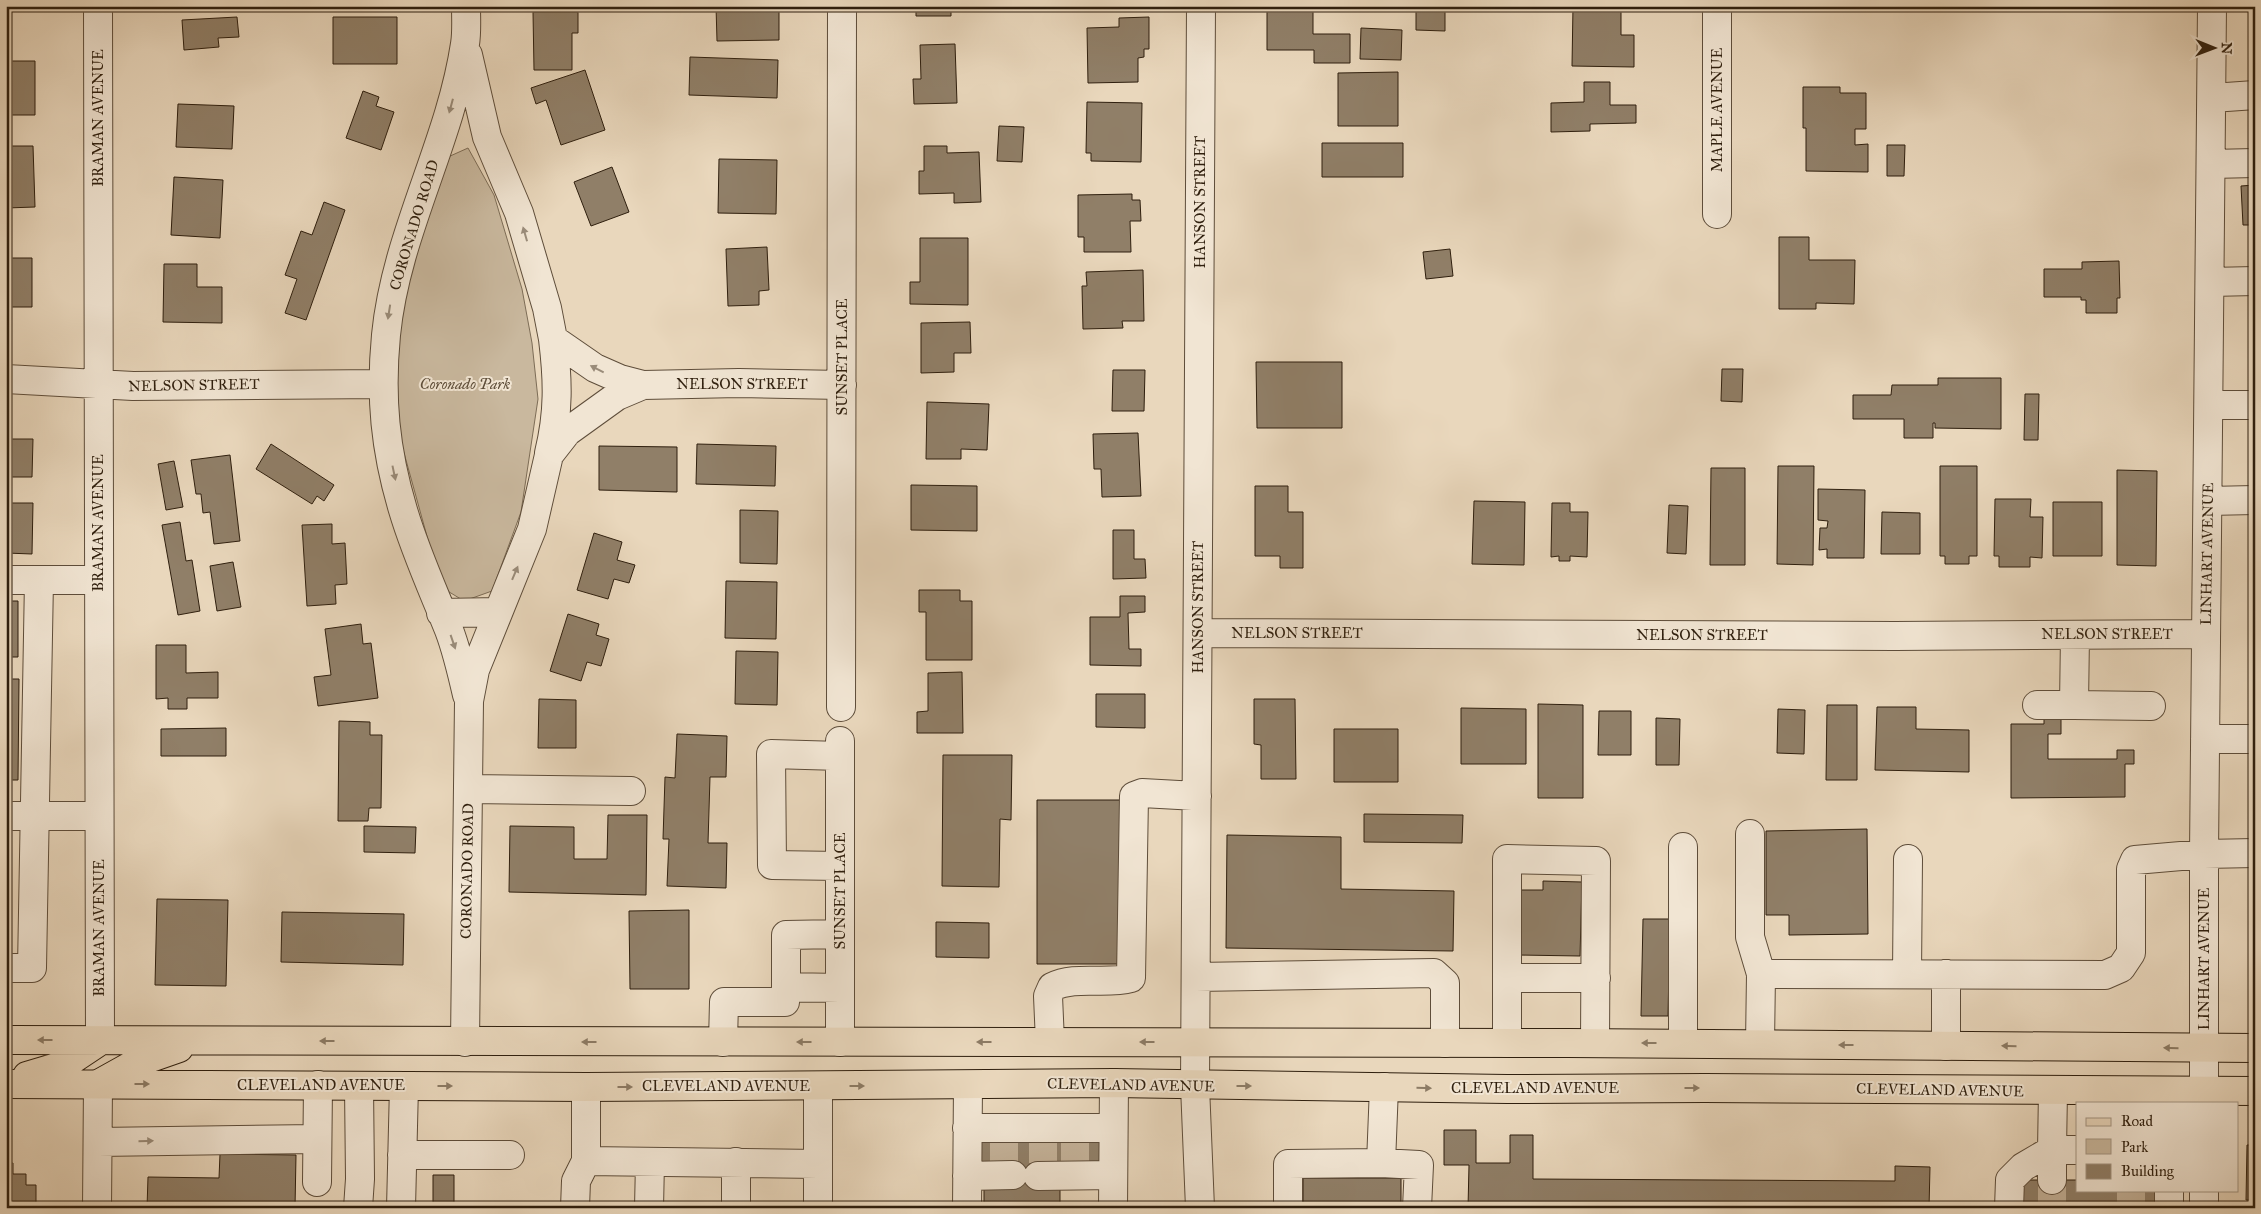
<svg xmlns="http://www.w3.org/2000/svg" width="2261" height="1214" font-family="'IM FELL Great Primer',serif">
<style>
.green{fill:#c9b89e;stroke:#7c6c56}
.building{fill:#907f68;stroke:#2f1f0e}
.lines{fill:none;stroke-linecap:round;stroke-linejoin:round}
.minor-tunnel{stroke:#c4b299;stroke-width:28;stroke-dasharray:28 14;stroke-linecap:butt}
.minor-casing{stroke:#5e4d3a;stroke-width:30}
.major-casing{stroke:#2f1f0e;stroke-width:30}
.minor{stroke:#f1e5d3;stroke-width:28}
.major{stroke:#e9d7bc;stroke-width:28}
.oneway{fill:#9a8c7a}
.oneway2{fill:#8c7b65}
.labels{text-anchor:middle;stroke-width:4;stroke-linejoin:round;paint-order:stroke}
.street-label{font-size:15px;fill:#2f1f0e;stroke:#f1e5d3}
.park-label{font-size:15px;font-style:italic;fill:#5d4d39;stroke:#f1e5d3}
</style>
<rect width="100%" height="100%" fill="#e9d7bc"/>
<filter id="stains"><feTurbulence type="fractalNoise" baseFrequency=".004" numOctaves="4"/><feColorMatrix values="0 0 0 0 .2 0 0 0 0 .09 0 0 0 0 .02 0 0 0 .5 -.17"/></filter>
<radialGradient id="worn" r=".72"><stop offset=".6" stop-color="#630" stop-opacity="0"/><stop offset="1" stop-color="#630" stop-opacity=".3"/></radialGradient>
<path class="green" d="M468,148L494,195L522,289L532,343L538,399L521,512L492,591L464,601L441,587L401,442L394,388L395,344L413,259L448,157Z"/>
<path class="building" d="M716,6H779V40L717,41Z
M916,6H951V16H916Z
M1267,6H1313V34H1350V63H1314V50H1267Z
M1573,6H1621V35H1634V67L1572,66Z
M2071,6H2135V9L2071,8Z
M1416,7H1445V31L1416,30Z
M533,12H578V33H572V70H534Z
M237,17L239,37L218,38L219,47L184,50L182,20Z
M333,17H397V64H333Z
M1149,17V49H1144V57L1138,58V82L1088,83L1087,28L1119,27V18Z
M1361,28L1402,30L1401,60L1360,59Z
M955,44L957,103L914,104L913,79H921L920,45Z
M690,57L778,60L777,98L689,95Z
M6,61H35V115H6Z
M585,70L605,130L561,145L546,100L536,104L531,88Z
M1398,72V126H1338V73Z
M1584,82H1610V105H1636V123L1590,124V131L1551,132V103L1584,102Z
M1803,87H1840V93H1866V129H1855V145L1868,144V172L1806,171V128H1803Z
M363,91L379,97L376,106L394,112L381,150L346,138Z
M1087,102L1142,103L1141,162L1091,161V153H1086Z
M178,104L234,106L232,149L176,147Z
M999,126L1024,127L1022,162L997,161Z
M1322,143H1403V177H1322Z
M1887,145H1905L1904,176H1887Z
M6,146H33L35,207L6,208Z
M924,146H947V153L979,152L981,202L954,203V193L919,194V171H924Z
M719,159L777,160L776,214L718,213Z
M612,167L629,212L591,226L574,182Z
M174,177L223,180L220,238L171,235Z
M2255,185V225H2243L2241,186Z
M1132,194V200H1140L1141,221H1130L1131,252H1084V237H1078V195Z
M324,202L345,210L306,320L285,313L297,279L285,275L301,231L312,235Z
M1779,237H1809V260H1855L1854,304L1816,303V309H1779Z
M920,238H968V305L910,304V282H920Z
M767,247L769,290L759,291V305L728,306L726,249Z
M1450,249L1453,276L1426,279L1423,252Z
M6,258H32V307H6Z
M2119,261L2120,298H2117V313H2086V300H2081V297H2044V269H2082V262Z
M164,264H197V287H222V323L163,322Z
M1143,270L1144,321H1122L1123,328L1083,329L1082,286H1087L1086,272Z
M970,322L971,353H954V372L921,373V323Z
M1256,362H1342V428H1257Z
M1722,369H1743L1742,402L1721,401Z
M1113,370H1145L1144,411H1112Z
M1938,378H2001V429L1935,428V423H1933V438H1904V419H1853V395H1891L1892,385H1938Z
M2025,394H2039L2038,440H2024Z
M927,402L989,404L987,450L961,449V459H926Z
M2253,412H2255V457H2251Z
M1138,433L1141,496L1102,497L1101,469H1094L1093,434Z
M6,439H33L32,477H6Z
M271,444L334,485L324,501L317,496L312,504L256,469Z
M697,444L776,446L775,486L696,484Z
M599,446L677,447V492L599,490Z
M230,455L240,541L214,544L210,512L203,513L201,494H196L191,460Z
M174,461L183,507L166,510L158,464Z
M1778,466H1814L1813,565L1777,564Z
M1940,466H1977V556H1969V564H1945V556H1940Z
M1711,468H1745V565H1710Z
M2117,470L2157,471L2156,566L2117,565Z
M911,485L977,486V531L911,530Z
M1255,486H1288V512H1303V568H1280V556H1255Z
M1818,489L1865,490L1864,558H1827V549L1819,550L1820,528H1827L1828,521L1818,520Z
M1995,499H2031L2030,517H2043L2042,558L2030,557V567H1999V556H1994Z
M1474,501L1525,502L1524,565L1472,564Z
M2053,502H2102V556H2053Z
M6,503H33L32,554L6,553Z
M1552,503H1570V512H1588L1587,557L1570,556V561H1559V556L1551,557Z
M1669,505L1688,506L1686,554L1667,553Z
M740,510L778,511L777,564L740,563Z
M1882,512L1920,513V554H1881Z
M180,522L186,561L192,560L200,611L178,615L162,525Z
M332,524V544L345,543L347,584L335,585L336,604L307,606L302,525Z
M1113,530H1134V559H1145L1146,578L1113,579Z
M594,533L622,542L617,560L635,565L629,583L614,579L608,599L577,590Z
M233,562L241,607L217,611L210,566Z
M726,581L777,582L776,639L725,638Z
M919,590H960V601H972V660H926V612H919Z
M1120,596H1145V612L1128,613L1129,649H1141V666L1090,665V617H1120Z
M6,601H18V657H6Z
M568,614L599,624L596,635L609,639L601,666L587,662L581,681L550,671Z
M361,624L363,644L371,643L378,698L318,706L314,677L331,675L325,629Z
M156,645H186V673L218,672V698H187V709H168V698L156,699Z
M736,651L778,652L777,705L735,704Z
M962,672L963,733H917V712L928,711V673Z
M6,679H19L18,780H6Z
M1096,694H1145V728L1096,727Z
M539,699L576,700V748H538Z
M1254,699H1295L1296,779H1261V745L1254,744Z
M1538,704L1583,705V798H1538Z
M1827,705H1857V780H1826Z
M1877,707H1916V729L1969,730V772L1875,770Z
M1461,708L1526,709V764H1461Z
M1778,709L1805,710L1804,754L1777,753Z
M1599,711H1631V755H1598Z
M1656,718L1680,719L1679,765H1656Z
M2044,719H2061V734H2048V759H2117V750H2134V764H2125V797L2011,798V724H2044Z
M339,721L370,722V735H382L381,808H369L368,821H338Z
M226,728V756H161V729Z
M1334,729H1398V782H1334Z
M677,734L727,736L726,777H710L708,843H727L726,888L667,886L669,839H663L665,777L675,778Z
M943,755H1012L1011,820L1000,819L999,887L942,886Z
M1037,800H1120V964H1037Z
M1364,814L1463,815L1462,843L1364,842Z
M608,815H647L646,895L509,892L510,826L574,827V859H607Z
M364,826L416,827L415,853L364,852Z
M1867,829L1868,934L1789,935V915H1766V831Z
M1227,835L1341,837V889L1454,891L1453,951L1226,948Z
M1543,881L1582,882L1580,956L1518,955L1519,890H1543Z
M157,899L228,900L226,986L155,985Z
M689,910V989H630L629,911Z
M282,912L404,914L403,965L281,962Z
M1643,919H1670L1668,1016H1641Z
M936,922L989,923V958L936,957Z
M1444,1130H1476V1163H1510V1135H1533V1179L1895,1181V1166L1930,1167L1929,1208H1468L1469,1165H1444Z
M976,1134L1105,1135V1164L1060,1188V1208H984V1187L976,1163Z
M2247,1145H2255V1200H2246Z
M220,1154L296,1155L295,1208H147L148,1177L219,1178Z
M6,1163H13V1174H26V1185H36V1208H6Z
M433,1175H454V1205H526V1208H410V1204H433Z
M1303,1178H1401V1208H1303Z
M2017,1180H2077V1190H2167L2166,1208H2017Z"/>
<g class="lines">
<path class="minor-tunnel" d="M1043,1135V1164
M1004,1163V1134
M1075,1164V1134
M2052,1208V1180
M2131,1208V1190"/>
<defs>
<path id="minor" d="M98,6L100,1041
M466,6C466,19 467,32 465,44C450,144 396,233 386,335C380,397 385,450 403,510C415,551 433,590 449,630C457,651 462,673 467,695
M468,55L487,137L519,213L547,308L553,339L595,368L620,379L643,385L739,383L842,385
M2212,98L2255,95
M2211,164L2255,163
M1717,214V6
M2210,282L2255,281
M6,379L133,386L383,384
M2209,405H2255
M549,453C559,412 558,380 553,339
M2208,501L2255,500
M6,580H98
M441,613L498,612
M1198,633L1895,636L2206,634
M2075,635L2074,705L2151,706
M2037,705H2074
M841,707L842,6
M2205,739H2255
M468,789L631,791
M6,816H99
M1750,834V937L1761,974
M840,866L772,865L771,754L840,756
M6,968H32L39,580
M1907,974L1908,859
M1196,977L1434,973L1445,983V1043
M1508,978H1596
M839,988L786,987V935L840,934
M465,1042L469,701L475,670L532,529L549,455L567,432L617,396L643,385
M723,1042L724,1002H785L786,987
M840,1042V741
M1050,1042L1048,996L1052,987C1076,975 1105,985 1131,978L1134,796L1142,793L1197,796
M1507,1043V859L1596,861L1595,1043
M1683,1043V847
M1760,1044L1761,974L2105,975L2121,968L2131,953V869L2135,860L2204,854L2255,853
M1946,1046V974
M586,1087V1161L818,1164V1086
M1384,1087L1381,1163L1419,1165L1417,1208
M2053,1091L2052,1150H2077
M2204,1103V854L2212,6
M967,1128H1112
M98,1142L317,1139
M402,1155H510
M967,1176L1013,1175
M1038,1176L1113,1175
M317,1182L318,1085
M97,1208L98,1084
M358,1208L360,1179L359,1086
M401,1208L404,1086
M575,1208L576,1181L586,1161
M649,1208L650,1162
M736,1208V1162
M818,1208V1164
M967,1208L968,1085
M1113,1208L1114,1083
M1200,1208L1195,1086L1201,6
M1288,1208V1164L1381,1163
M2009,1208L2010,1180L2023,1167L2052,1150V1180
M2169,1208V1190
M2204,1208V1190"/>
<path id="major" d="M6,1040L1569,1043L2255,1048
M27,1076L64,1065L100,1041
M100,1083L136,1063L179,1048
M6,1084L586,1087L1114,1083L1507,1089L1705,1088L2255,1091"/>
</defs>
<use href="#minor" class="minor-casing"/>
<use href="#major" class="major-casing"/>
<use href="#minor" class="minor"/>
<use href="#major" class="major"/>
</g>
<defs><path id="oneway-solid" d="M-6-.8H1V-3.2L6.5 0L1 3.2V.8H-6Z" transform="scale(1.25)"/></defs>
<g class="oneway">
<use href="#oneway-solid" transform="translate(451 106) rotate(105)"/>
<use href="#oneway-solid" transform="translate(525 234) rotate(-106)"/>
<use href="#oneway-solid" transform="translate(389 312) rotate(99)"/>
<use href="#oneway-solid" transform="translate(597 369) rotate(-153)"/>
<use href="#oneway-solid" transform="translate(394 473) rotate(78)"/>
<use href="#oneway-solid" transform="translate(515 573) rotate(-67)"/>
<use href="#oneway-solid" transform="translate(453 642) rotate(71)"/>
<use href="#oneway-solid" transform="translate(146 1141) rotate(-1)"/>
</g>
<g class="oneway2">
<use href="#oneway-solid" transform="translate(45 1040) rotate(-180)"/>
<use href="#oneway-solid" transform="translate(327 1041) rotate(-180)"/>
<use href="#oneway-solid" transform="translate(589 1042) rotate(-180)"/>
<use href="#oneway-solid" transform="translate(804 1042) rotate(180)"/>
<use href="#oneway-solid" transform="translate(984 1042) rotate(180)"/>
<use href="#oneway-solid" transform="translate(1147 1042) rotate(-180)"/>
<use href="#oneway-solid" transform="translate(1649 1043) rotate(-180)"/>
<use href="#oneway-solid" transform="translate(1846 1045) rotate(-180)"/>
<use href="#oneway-solid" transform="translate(2009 1046) rotate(-179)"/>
<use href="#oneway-solid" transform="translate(2171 1048) rotate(-179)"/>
<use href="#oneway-solid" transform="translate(142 1084)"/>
<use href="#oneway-solid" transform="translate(445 1086)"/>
<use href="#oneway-solid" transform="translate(857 1086)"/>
<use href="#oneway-solid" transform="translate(1244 1086)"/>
<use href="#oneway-solid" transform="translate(625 1087)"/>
<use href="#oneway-solid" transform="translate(1424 1088) rotate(1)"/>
<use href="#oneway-solid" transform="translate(1692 1088)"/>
</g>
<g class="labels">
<g class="street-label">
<text transform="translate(1717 110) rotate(-90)" y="5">MAPLE AVENUE</text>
<text transform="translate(98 118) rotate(-90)" y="5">BRAMAN AVENUE</text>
<text transform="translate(1200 202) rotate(-90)" y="5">HANSON STREET</text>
<text transform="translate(414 225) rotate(-73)" y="5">CORONADO ROAD</text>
<text transform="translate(842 357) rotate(-90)" y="5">SUNSET PLACE</text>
<text x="742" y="389">NELSON STREET</text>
<text transform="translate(194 385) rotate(-1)" y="5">NELSON STREET</text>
<text transform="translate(98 523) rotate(-90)" y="5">BRAMAN AVENUE</text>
<text transform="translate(2207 554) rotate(-89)" y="5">LINHART AVENUE</text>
<text transform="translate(1198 607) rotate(-90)" y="5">HANSON STREET</text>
<text x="1297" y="638">NELSON STREET</text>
<text x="2107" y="639">NELSON STREET</text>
<text x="1702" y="640">NELSON STREET</text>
<text transform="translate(467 871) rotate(-89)" y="5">CORONADO ROAD</text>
<text transform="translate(840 891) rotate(-90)" y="5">SUNSET PLACE</text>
<text transform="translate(99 928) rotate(-90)" y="5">BRAMAN AVENUE</text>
<text transform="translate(2204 959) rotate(-90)" y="5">LINHART AVENUE</text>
<text x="321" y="1090">CLEVELAND AVENUE</text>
<text transform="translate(1131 1085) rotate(1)" y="5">CLEVELAND AVENUE</text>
<text x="726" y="1091">CLEVELAND AVENUE</text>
<text x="1535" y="1093">CLEVELAND AVENUE</text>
<text transform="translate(1940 1090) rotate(1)" y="5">CLEVELAND AVENUE</text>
</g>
<g class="park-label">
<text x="465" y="389">Coronado Park</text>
</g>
</g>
<rect width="2261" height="1214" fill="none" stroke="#e9d7bc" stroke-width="25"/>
<rect x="8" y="8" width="2246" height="1199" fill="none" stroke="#2f1f0e" stroke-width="2.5"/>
<rect x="12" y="12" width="2236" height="1189" fill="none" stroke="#2f1f0e"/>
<rect x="2076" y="1102" width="162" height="90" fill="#f1e5d3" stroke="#a39684"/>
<rect x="2086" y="1118" width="25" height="8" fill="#e9d7bc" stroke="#a39684"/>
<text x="2121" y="1126" font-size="15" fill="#2f1f0e">Road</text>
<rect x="2086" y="1139" width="25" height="15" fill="#c9b89e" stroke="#a39684"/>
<text x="2121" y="1152" font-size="15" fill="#2f1f0e">Park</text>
<rect x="2086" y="1164" width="25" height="15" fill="#907f68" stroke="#a39684"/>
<text x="2121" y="1176" font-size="15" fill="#2f1f0e">Building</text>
<g transform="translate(2214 48) rotate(91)" stroke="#f1e5d3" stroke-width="4" paint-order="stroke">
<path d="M0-4L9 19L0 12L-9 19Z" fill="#2f1f0e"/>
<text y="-8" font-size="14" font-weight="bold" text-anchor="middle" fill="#2f1f0e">N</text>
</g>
<rect width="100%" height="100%" filter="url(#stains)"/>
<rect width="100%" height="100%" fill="url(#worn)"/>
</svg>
